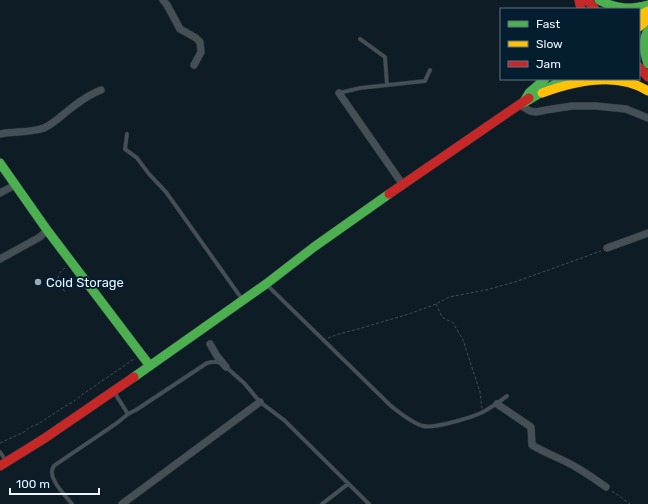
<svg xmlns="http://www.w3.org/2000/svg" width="648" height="504" font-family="Rubik,sans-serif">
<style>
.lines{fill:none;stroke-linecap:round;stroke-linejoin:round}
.lane-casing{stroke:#2e363e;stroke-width:4.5}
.street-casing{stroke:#2e363e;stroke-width:8}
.fast-casing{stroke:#2e363e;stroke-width:10}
.slow-casing{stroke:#2e363e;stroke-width:10}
.jam-casing{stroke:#2e363e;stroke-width:10}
.path{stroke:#444e55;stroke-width:1;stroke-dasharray:3 2;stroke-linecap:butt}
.lane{stroke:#454f56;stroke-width:3.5}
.street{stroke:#454f56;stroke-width:7}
.fast{stroke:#4caf50;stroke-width:9}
.slow{stroke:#ffc107;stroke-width:9}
.jam{stroke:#c62828;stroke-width:9}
.poi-dot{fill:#9ea9b2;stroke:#041e30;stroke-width:1.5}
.labels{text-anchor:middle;stroke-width:4;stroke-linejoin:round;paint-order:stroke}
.poi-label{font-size:13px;fill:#ecf5fd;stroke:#041e30;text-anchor:start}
</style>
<rect width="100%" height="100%" fill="#0e1c26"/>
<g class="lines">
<defs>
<path id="lane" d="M360,39L385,57L387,85
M339,93L360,88L425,81L430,70
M127,134L125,149L137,158L149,174L166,192L242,299
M267,285L391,406C400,413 412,423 423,426C434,429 473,417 483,412C492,407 499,402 507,396
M128,414L136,410L207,363L212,362H218L226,367L244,383L260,402L284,420L369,504
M0,452L6,461
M72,504C65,495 44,475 55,465L117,423L128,414L114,392
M322,504L348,484"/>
<path id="street" d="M163,0L167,5L180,29L196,38L200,42L201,52L194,65
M339,93L403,185
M520,105L530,111L536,112L546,110L572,106H596L626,109L648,118
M0,134C14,131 30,133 44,128C55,123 64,113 74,106C83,99 91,94 101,90
M0,193L15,185
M607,248L648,233
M0,259L40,237L47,230
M210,344L217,356L226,367
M497,404L531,427L532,445C545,453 560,458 574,466C585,472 596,480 606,487
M122,504L260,402"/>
<path id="fast" d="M599,0C616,9 629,10 648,5
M648,30C642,42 644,52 648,64
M525,102L564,79
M523,103L529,93L545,79
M0,163L47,230L150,366
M134,377L266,284L314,247L389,194"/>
<path id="slow" d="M639,16L648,11
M639,27L648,19
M542,93C575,81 617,71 648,91"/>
<path id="jam" d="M579,0L581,9
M587,0L595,9
M639,67L648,77
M389,194L529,98
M0,466L45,438L134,377"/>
</defs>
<use href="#lane" class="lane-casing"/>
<use href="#street" class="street-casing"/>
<use href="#fast" class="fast-casing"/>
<use href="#slow" class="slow-casing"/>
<use href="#jam" class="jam-casing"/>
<path class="path" d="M65,268L61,271L58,277L59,283L65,292
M436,304L442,317L453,323L463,340L480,392L482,408
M328,338L339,334L358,329L409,314L436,304L449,297L486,290L515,282L601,251
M0,443L24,432L30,427L38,424L67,405L73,402L83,394L134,359
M612,491L630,504"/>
<use href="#lane" class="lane"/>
<use href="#street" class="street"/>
<use href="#fast" class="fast"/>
<use href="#slow" class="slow"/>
<use href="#jam" class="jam"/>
</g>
<circle class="poi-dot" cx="38" cy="282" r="4"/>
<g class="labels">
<g class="poi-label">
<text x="46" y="287">Cold Storage</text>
</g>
</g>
<rect x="500" y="8" width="140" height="72" fill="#041e30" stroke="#617482"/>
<rect x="508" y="21" width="20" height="6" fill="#4caf50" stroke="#617482"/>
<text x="536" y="28" font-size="12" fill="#ecf5fd">Fast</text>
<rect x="508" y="41" width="20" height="6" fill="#ffc107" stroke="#617482"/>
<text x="536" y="48" font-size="12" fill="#ecf5fd">Slow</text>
<rect x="508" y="61" width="20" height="6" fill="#c62828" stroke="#617482"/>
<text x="536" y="68" font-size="12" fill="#ecf5fd">Jam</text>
<path d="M10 488v6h89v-6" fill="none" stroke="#ecf5fd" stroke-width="2"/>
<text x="16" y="488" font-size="12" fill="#ecf5fd" stroke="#041e30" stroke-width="3" paint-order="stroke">100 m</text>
</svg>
